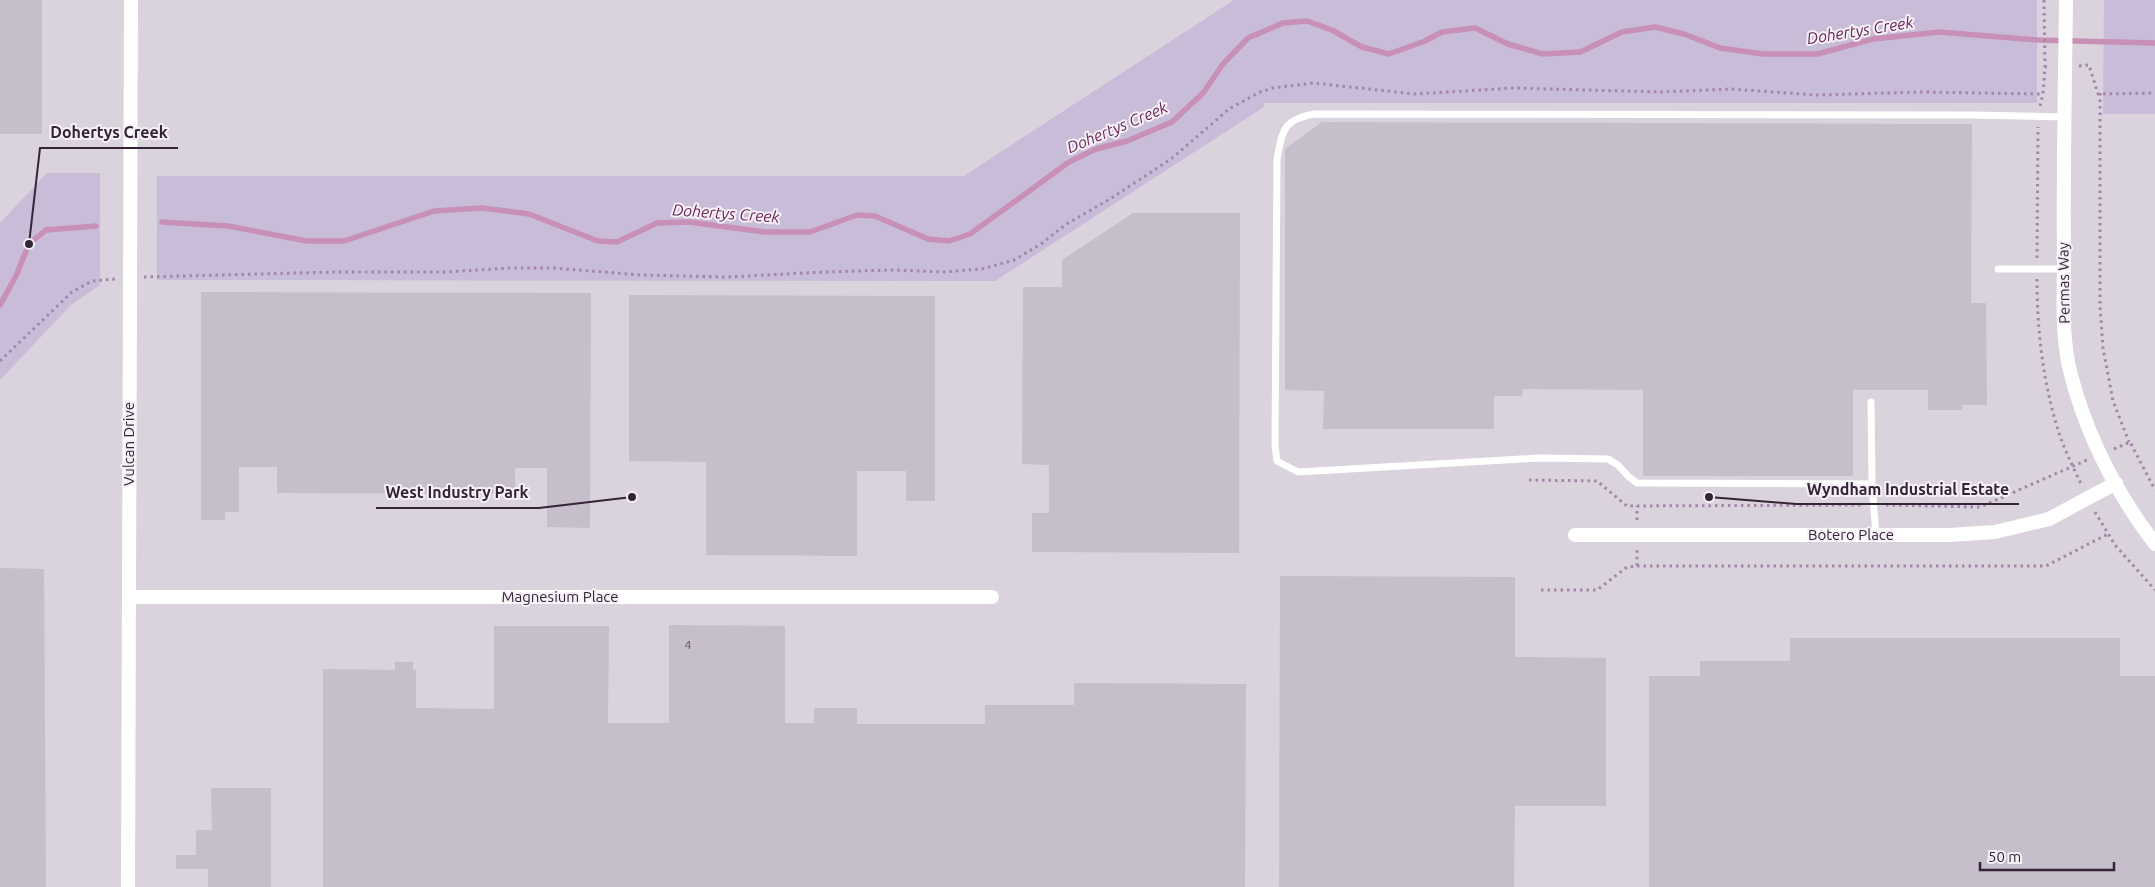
<svg xmlns="http://www.w3.org/2000/svg" width="2155" height="887" font-family="Ubuntu,sans-serif">
<style>
.built{fill:#dad2dd}
.green{fill:#c8bcd8}
.lines{fill:none;stroke-linecap:round;stroke-linejoin:round}
.stream{stroke:#c88fb7;stroke-width:5.5}
.building{fill:#c6beca}
.path{stroke:#a385a9;stroke-width:3;stroke-dasharray:2.5 4;stroke-linecap:butt}
.lane{stroke:#fff;stroke-width:7}
.street{stroke:#fff;stroke-width:14}
.labels{text-anchor:middle;stroke-width:4;stroke-linejoin:round;paint-order:stroke}
.number-label{font-size:12px;fill:#594a5c}
.street-label{font-size:15px;fill:#352338;stroke:#f5f1f7}
.water-label{font-size:16px;font-style:italic;fill:#6c2556;stroke:#f5f1f7}
.leader{fill:none;stroke:#352338;stroke-width:2}
.callout-dot{fill:#352338;stroke:#f5f1f7;stroke-width:2}
.callout-label{font-size:16px;text-anchor:middle;font-weight:bold;fill:#352338;stroke:#f5f1f7;stroke-width:4;stroke-linejoin:round;paint-order:stroke}
</style>
<rect width="100%" height="100%" fill="#e7e1ea"/>
<path class="built" d="M0,0H2155V887H0Z"/>
<path class="green" d="M1234,0H2037V103H1264V107L995,281L157,280V176H964Z
M2104,0H2155V114H2103Z
M47,173H100V285L71,305L0,380V223Z"/>
<g class="lines">
<path class="stream" d="M162,222L228,226L307,241H344L434,211L482,208L529,214L598,241L617,242L657,223L689,222L765,232H810L857,215L875,216L928,239L949,241L970,234L1069,162L1096,149L1127,141L1172,122L1203,93L1223,64L1248,38L1283,23L1307,21L1332,30L1362,47L1389,54L1425,41L1442,32L1475,28L1508,44L1543,54L1580,52L1622,32L1655,27L1684,34L1720,48L1763,54H1817L1873,39L1939,32L2038,40L2155,43
M0,305L16,276L29,244L46,230L96,226"/>
</g>
<path class="building" d="M0,0H42V134H0Z
M1322,122L1972,124L1971,303H1986L1987,405H1962V410H1928V390H1853V476H1643V390L1523,389L1522,396H1494V429H1323L1324,391L1285,390V149Z
M1133,213H1240L1239,553L1032,552V513H1049V465L1022,464L1023,287H1062V260Z
M201,292L591,293L590,528L547,527V468H515V494L277,493V467H239V512H225V520H201Z
M629,295L935,296V501H906V471H857V556L706,555V462L629,461Z
M0,568L44,569L46,887H0Z
M1280,576L1515,577V657L1606,658V806H1515L1514,887H1279Z
M669,625L785,626V723H814V708H857V724H985V705H1074V683L1246,684L1245,887H323V669L395,670V662H413V670H416V708L494,709V626H609L608,723H669Z
M1790,638H2120V676H2155V887H1649V676H1700V661H1790Z
M211,788H271V887H208V869H176V855H196V830H212Z"/>
<g class="lines">
<path class="path" d="M2044,0L2045,67
M2079,66L2089,65L2098,94L2155,93
M2100,93V306L2103,348L2113,401L2129,442
M2040,106L2043,94
M2037,258L2038,127
M144,277L336,272H445L511,268H554L641,275L727,277L825,272L891,270L944,272L982,269L1014,260L1041,244L1065,225L1110,199L1171,159L1229,109L1260,92L1273,88L1313,83L1415,94L1513,88L1661,92L1731,89L1816,95L1922,92L2043,94L2045,67L2050,66
M2037,279C2037,331 2043,383 2059,433C2065,451 2074,469 2082,486
M0,361L72,292L92,281L115,279
M2114,449L2130,442L2155,490
M1529,480L1597,481L1627,506L1862,505
M1886,505L1980,507L2087,460
M2095,512L2115,545L2155,590
M1637,520V506
M1637,566H2046L2108,534
M1541,590H1597L1627,567L1637,566V549"/>
<path class="lane" d="M1998,269H2064
M1871,402L1872,484
M1876,535L1872,484L1637,483L1628,476L1618,465L1608,459L1540,458L1298,472L1277,461L1275,445L1277,160C1282,131 1283,119 1315,114L1972,115L2065,117"/>
<path class="street" d="M2066,0C2065,86 2063,172 2064,258C2064,296 2061,338 2071,375C2087,436 2117,494 2155,544
M1575,535H1950L1995,532L2049,519L2116,483
M129,597H992
M128,887L131,0"/>
</g>
<g class="labels">
<g class="number-label">
<text x="688" y="649">4</text>
</g>
<g class="street-label">
<text transform="translate(2064 283) rotate(-91)" y="5">Permas Way</text>
<text transform="translate(129 444) rotate(-90)" y="5">Vulcan Drive</text>
<text x="1851" y="540">Botero Place</text>
<text x="560" y="602">Magnesium Place</text>
</g>
<g class="water-label">
<text transform="translate(1860 30) rotate(-9)" y="6">Dohertys Creek</text>
<text transform="translate(1117 127) rotate(-23)" y="6">Dohertys Creek</text>
<text transform="translate(726 213) rotate(4)" y="6">Dohertys Creek</text>
</g>
</g>
<path class="leader" d="M29 244L40 148H178M1709 497L1796 504H2019M632 497L539 508H376"/>
<g class="callout-dot">
<circle cx="29" cy="244" r="5"/>
<circle cx="1709" cy="497" r="5"/>
<circle cx="632" cy="497" r="5"/>
</g>
<g class="callout-label">
<text x="109" y="138">Dohertys Creek</text>
<text x="1908" y="495">Wyndham Industrial Estate</text>
<text x="457" y="498">West Industry Park</text>
</g>
<path d="M1980 862v8h134v-8" fill="none" stroke="#352338" stroke-width="2.5"/>
<text x="1988" y="862" font-size="15" fill="#352338" stroke="#f5f1f7" stroke-width="4" paint-order="stroke">50 m</text>
</svg>
